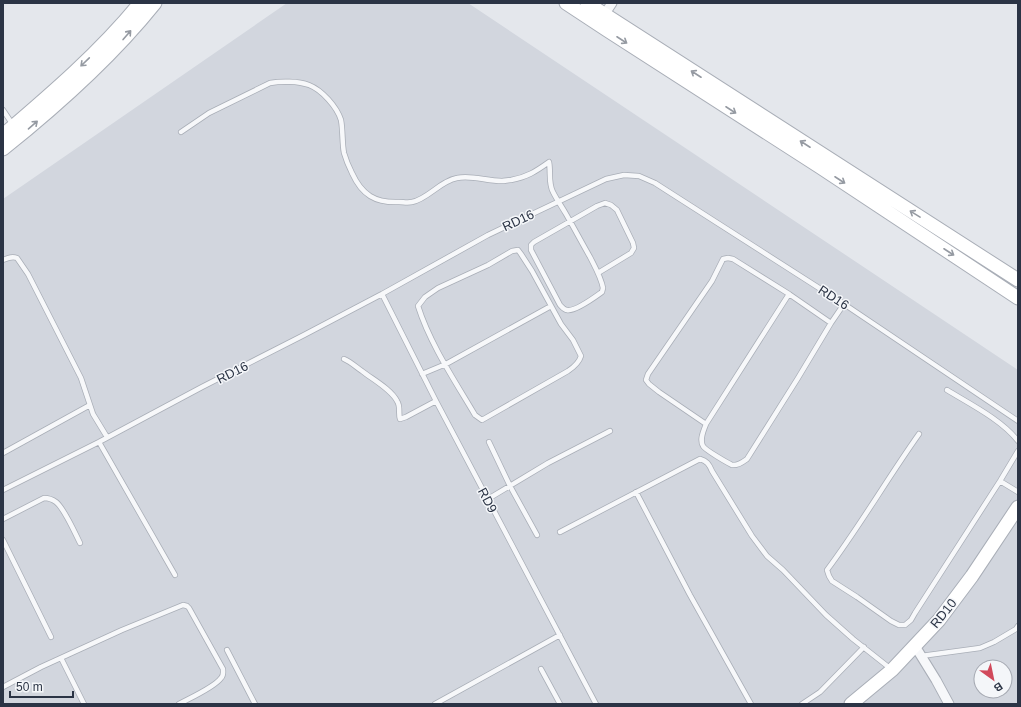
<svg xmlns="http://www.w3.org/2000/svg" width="1021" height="707" font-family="Arial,sans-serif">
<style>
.built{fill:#d2d6de;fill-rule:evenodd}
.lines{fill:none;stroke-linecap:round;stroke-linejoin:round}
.lane-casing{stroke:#a9aeb7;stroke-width:6}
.street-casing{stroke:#a9aeb7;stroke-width:11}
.secondary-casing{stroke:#a9aeb7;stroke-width:15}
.lane{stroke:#f7f8fa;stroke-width:4.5}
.street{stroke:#f7f8fa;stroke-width:9}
.secondary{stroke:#fff;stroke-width:13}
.oneway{stroke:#959aa2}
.labels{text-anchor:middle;stroke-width:3;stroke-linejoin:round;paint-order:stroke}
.street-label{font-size:13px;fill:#2b3445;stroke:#f4f6f9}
</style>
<rect width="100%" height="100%" fill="#e4e7ec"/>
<path class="built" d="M287,3H468L1018,370V704H3V199ZM981,667H1005V691H981Z"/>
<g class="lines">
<defs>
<path id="lane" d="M3,110L13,125
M181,132L209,113L270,83C281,81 298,81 309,85C322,90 337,107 341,120C343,131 342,143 344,153C346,160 349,167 352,173C362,195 375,203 399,202C403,202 408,203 412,202C428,199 440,181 457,178C472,175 486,181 502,181C505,181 508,180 511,180C527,177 535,172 549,162C551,172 548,183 553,192C557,200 562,207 566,214C574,228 582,243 590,257C595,267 601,277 603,288L602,292C595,297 575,312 567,310C564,310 562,307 560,305L531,250V245L534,242L597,206L605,203L611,205L617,210L633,243L634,248L631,253L598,273
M518,250L521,254L532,271L561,324L573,340L581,356C579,363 574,367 568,371L482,420L475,415C455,381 430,344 418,306L425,297L438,288L488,265L512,251Z
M3,260C8,258 12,256 17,258L28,274L81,378L93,414L107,437
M382,294L436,401L596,704
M789,294L706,424C704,430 699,439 703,446C705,450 728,463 732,465C738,466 743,462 747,459L798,378L831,323L844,304
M344,359C351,362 356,367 362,371C372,379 391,389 397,401C401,407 398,413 400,419L406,417L436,401
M422,374L446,364L551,306
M947,390C970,404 1002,420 1018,441
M706,424L659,392L649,384L646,380L648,374L712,281L723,259L728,258L733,259L789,294L831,323
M919,434C887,479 860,526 827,570L829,576L832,581L857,597L891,621L899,625H905L911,620L915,613L1000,481L1018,451
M99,442L175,575
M489,442L510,486L537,535
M3,453L90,405
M1000,481L1018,492
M3,490L99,442L202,387L304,335L382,294L488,235L606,179L624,175L639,176L655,183L844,304L1018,421
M636,492L690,595L751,704
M488,499L548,463L610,431
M3,519L44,498C48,498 52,499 56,502C64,508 75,533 80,543
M560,532L700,459C707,461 709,464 712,471L752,536L767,556L783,570L826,615L853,639L891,669
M3,540L51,637
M227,650L255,704
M921,656L980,648L994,642L1016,629L1018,626
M61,658L84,704
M541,669L560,704
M3,687L41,667L122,630L183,605L187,606L189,608L223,669C223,672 224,675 221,678C215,687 190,698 179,704
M435,704L560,635
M802,704L820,692L864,647"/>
<path id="street" d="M602,18L612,3
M915,646L936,680L949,704"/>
<path id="secondary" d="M566,3L607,30L820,167L1018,298
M587,3L1018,280
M3,135C51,94 100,52 140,3
M3,149C58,105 111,58 155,3
M851,704L892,670L939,620L972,576L1018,507"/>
</defs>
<use href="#lane" class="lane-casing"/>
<use href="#street" class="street-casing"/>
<use href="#secondary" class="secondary-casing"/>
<use href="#lane" class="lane"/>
<use href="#street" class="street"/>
<use href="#secondary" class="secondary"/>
</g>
<defs><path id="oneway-shaft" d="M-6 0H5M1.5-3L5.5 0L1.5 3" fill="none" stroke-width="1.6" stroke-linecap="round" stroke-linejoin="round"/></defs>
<g class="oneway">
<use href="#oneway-shaft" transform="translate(127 35) rotate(-49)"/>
<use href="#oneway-shaft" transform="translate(622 40) rotate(33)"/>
<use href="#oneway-shaft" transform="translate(85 62) rotate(136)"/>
<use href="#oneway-shaft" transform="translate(696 74) rotate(-147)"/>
<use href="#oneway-shaft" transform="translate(731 110) rotate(33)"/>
<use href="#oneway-shaft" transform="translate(33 125) rotate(-41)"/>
<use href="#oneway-shaft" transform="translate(805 144) rotate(-147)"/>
<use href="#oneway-shaft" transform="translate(840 180) rotate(33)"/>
<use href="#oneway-shaft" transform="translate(915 214) rotate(-148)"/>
<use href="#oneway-shaft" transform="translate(949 252) rotate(33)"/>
</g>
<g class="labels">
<g class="street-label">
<text transform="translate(518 220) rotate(-25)" y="5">RD16</text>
<text transform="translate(834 297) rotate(33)" y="5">RD16</text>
<text transform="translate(232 372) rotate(-27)" y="5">RD16</text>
<text transform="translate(488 500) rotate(62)" y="5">RD9</text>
<text transform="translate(943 613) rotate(-51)" y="5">RD10</text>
</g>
</g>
<rect width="1021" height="707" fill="none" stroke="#2b3445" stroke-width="8"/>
<g transform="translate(993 679) rotate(147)"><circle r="19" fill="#f4f6f9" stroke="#a4a8b1"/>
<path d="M0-3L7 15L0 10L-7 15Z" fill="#d1495b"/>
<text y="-6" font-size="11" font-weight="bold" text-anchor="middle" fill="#2b3445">B</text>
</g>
<path d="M10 691v6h63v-6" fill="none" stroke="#2b3445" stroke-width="2"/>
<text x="16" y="691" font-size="12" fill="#2b3445" stroke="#f4f6f9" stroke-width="3" paint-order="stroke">50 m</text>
</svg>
